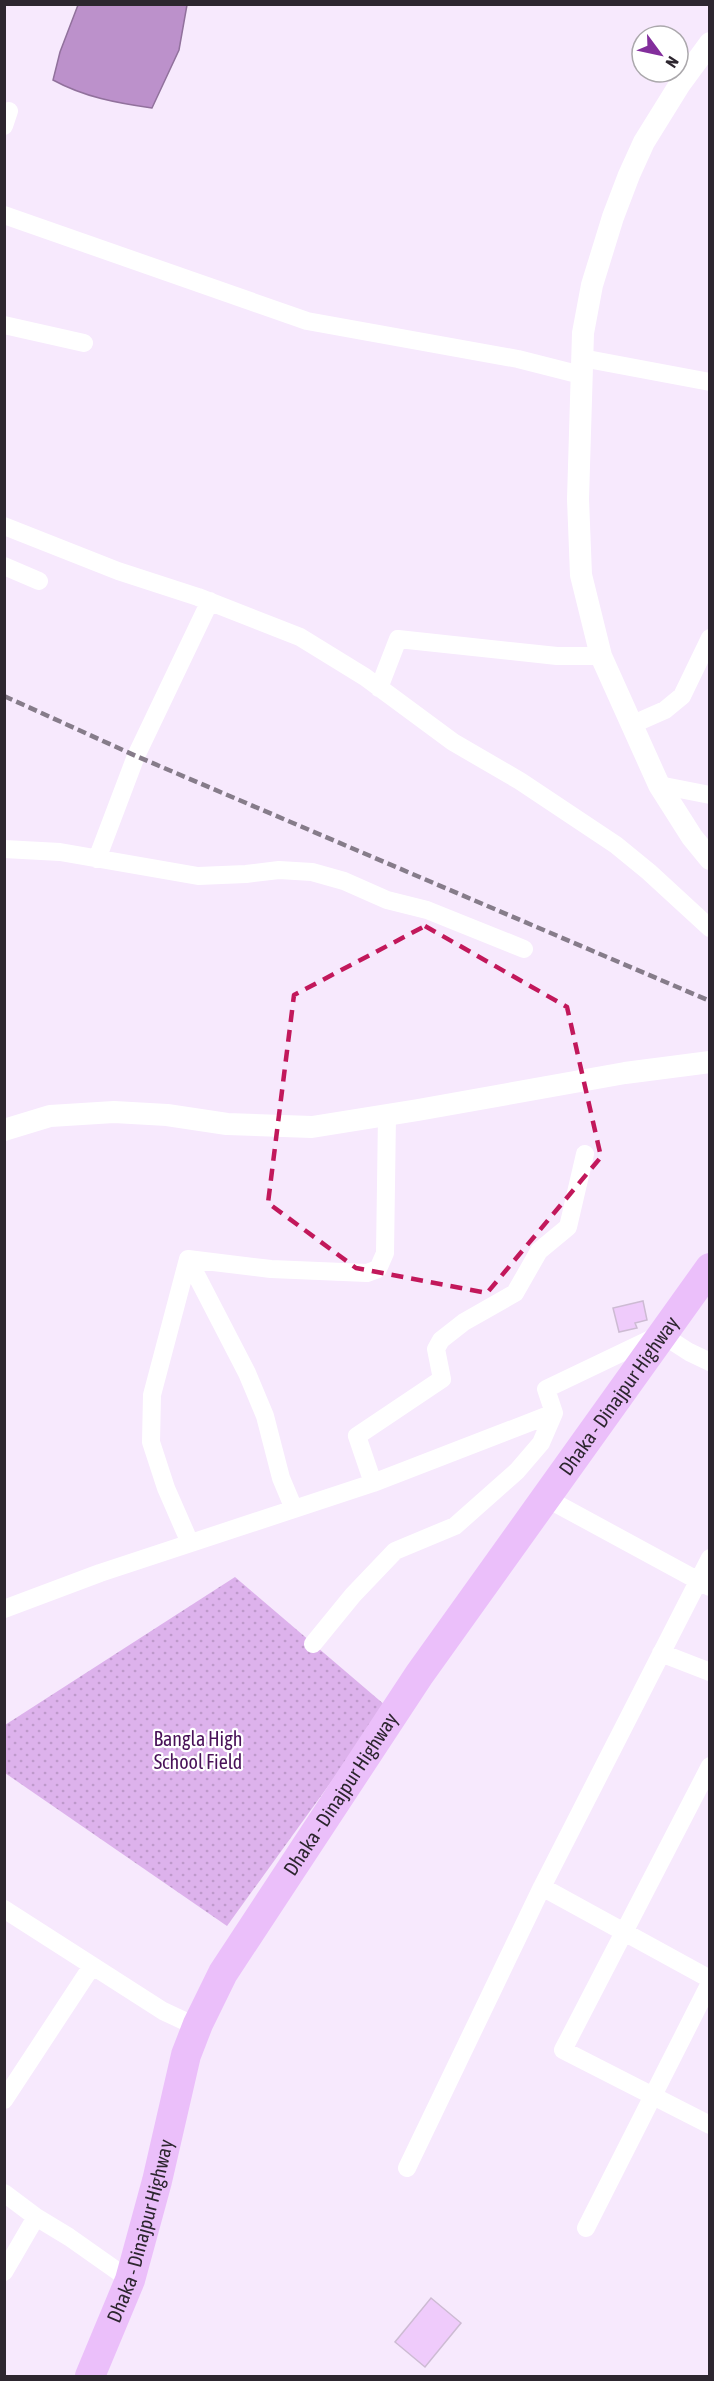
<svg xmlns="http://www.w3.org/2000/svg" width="714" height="2381" font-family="'Asap Condensed',sans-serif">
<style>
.park{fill:url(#park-dots)}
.water{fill:#bc91cb;stroke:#91719c;stroke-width:1.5}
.building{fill:#efcbfb;stroke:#cdbbd3;stroke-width:1.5}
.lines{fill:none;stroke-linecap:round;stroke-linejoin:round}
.minor{stroke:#fff;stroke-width:18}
.tertiary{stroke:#fff;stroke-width:22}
.trunk{stroke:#ebbffa;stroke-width:30}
.rail{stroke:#867c8a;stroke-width:4.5;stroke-dasharray:9 4.5;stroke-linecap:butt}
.marked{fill:none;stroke:#c2185b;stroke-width:4.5;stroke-dasharray:12 8;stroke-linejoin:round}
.labels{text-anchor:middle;stroke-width:4.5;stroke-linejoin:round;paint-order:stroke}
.street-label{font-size:20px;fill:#2d262f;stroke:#fff}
.park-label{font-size:20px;fill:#481158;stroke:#fff}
</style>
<defs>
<pattern id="park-dots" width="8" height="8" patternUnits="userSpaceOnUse" patternTransform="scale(1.5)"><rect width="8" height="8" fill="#ddb2ec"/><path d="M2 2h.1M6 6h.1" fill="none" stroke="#be99cb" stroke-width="1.8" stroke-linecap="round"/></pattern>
</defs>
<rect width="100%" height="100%" fill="#f7e9fd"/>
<path class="park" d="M235,1577L386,1706L227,1926L5,1773V1725Z"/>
<path class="water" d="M78,5H187L179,50L152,108C117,103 84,97 53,80L60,52Z"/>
<path class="building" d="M643,1301L647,1320L635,1323L637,1328L619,1332L613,1308Z
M431,2298L461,2323L425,2367L395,2342Z"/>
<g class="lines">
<path class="minor" d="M4,126L9,111
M4,215L307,321L518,359L581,375
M4,325L84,343
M582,358L710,382
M4,526L118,571L198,597L300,637L365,677L453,742L520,781L616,845L649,872L710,928
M4,566L39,581
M379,688L398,639L557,656H601
M631,725L665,710L682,696L710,638
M659,785L710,795
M4,849L60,852L198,876L246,874L279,870L312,872L344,881L387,900L427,910L524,949
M97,859L136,756L210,601
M188,1259L247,1373L265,1416L281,1478L294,1509
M373,1483L357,1436L442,1379L436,1349L441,1340L464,1322L515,1293L539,1251L568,1227L585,1154
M544,1497L710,1587
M190,1543L166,1488L151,1442L152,1395L188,1259L271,1269L367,1273L378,1269L385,1253L387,1115
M4,1609L100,1573L373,1483L554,1413L546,1389L661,1334L689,1352L710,1362
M313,1644L353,1595L395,1551L455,1526L517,1471L541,1443L554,1413
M661,1653L710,1672
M710,1766L563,2050L710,2125
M542,1887L710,1979
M4,1909L163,2011L195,2026L198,2024
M4,2100L92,1966
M407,2168L542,1887L710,1558
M4,2193L36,2217L69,2237L130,2280
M586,2228L710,1983
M4,2272L36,2217"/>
<path class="tertiary" d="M710,43L680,84L644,142L629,175L613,217L592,285L583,333L578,499L581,575L601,656L659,785L692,837L710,859
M4,1130L50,1116L114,1112L167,1115L227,1124L312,1127L418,1110L625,1073L710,1062"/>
<path class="trunk" id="s1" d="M90,2376L130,2280L157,2181L186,2055L198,2024L223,1973L419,1675L710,1268"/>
<path class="rail" d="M4,696L136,756L710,1001"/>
</g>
<path class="marked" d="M425,926L567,1007L601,1157L487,1293L356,1268L268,1203L294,995Z"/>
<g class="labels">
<g class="street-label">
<text dy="7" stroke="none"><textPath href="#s1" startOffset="1126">Dhaka - Dinajpur Highway</textPath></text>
<text dy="7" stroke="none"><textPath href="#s1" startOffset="640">Dhaka - Dinajpur Highway</textPath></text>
<text dy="7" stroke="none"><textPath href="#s1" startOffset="154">Dhaka - Dinajpur Highway</textPath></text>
</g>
<g class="park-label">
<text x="198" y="1746">Bangla High<tspan x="198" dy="23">School Field</tspan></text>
</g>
</g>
<rect width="714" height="2381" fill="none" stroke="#2d262f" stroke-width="12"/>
<g transform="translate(660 54) rotate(123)"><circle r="28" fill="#ffffff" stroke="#aba8ac" stroke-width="1.5"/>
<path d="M0-4.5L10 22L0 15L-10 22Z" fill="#832e9c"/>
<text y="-9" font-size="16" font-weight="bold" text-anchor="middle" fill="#2d262f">N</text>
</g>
</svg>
